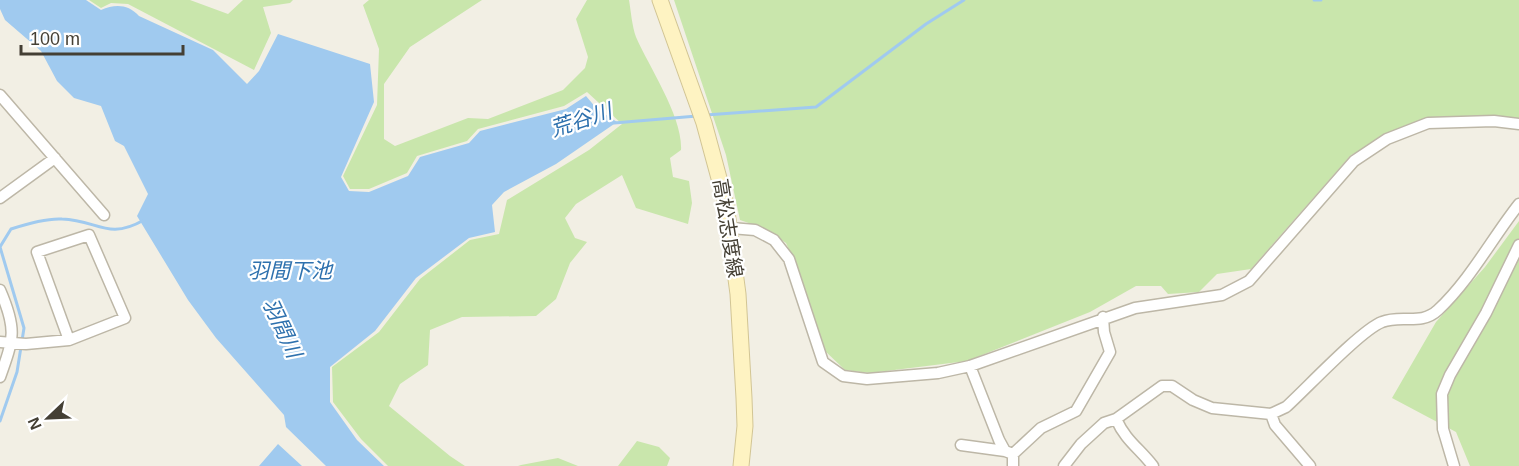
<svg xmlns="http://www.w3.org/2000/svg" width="1519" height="466" font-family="Helvetica,'Noto Sans JP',sans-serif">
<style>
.green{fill:#c9e6ac}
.water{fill:#a0caef}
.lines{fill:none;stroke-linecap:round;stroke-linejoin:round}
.stream{stroke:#a0caef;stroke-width:3}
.minor-casing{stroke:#bdb7a7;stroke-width:13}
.secondary-casing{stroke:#d2c594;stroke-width:17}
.minor{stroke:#fff;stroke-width:10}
.secondary{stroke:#fef3c2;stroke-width:15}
.labels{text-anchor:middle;stroke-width:4.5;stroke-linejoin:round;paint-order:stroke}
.street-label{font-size:20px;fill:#443f34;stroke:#fff}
.water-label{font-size:21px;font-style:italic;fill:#2e71ae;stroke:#fff}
</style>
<rect width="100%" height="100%" fill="#f2efe4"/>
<path class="green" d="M89,0H190L228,14L243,0H293L290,3L263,7L271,33L254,70L128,4L111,3L101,8Z
M369,0H482L410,47L384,84V139L395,146L468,118L488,119L563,90L585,68L588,57L576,19L587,0H629C631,12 632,26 636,37C649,67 683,117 681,150L670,158L673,177L689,181L692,203L688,224L636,208L622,175L576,204L565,218L575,238L587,242L570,263L556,299L536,316L462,317L430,330L428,365L400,384L389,406L450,456L465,466H388L361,439L333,402L332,367L379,332L420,279L470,240L499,234L507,200L589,150L622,124L587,92L564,106L478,129L467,141L417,156L407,173L369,189H350L343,176L377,105L379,49L363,5Z
M674,0H1519V119L1464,116L1412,124L1351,155L1251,269L1217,274L1199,292L1168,294L1161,286H1136L1090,312L967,361L870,373L845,370L824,350L798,270L786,243L766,229L740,220L726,155Z
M1519,221V466H1470L1456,432L1392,398L1436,322L1485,267Z
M637,441L659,447L670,458L667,466H618Z
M558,458L578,466H518L521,465Z"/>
<path class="water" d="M0,0H86L101,10C115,4 128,4 139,16L213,50L247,84L259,71L278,34L370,64L374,102L341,177L349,191L369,192L408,176L420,157L469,143L480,131L566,109L586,96L597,109L617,122L556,164L504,192L492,205L495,232L469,238L416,278L375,331L330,367V402L357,440L384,466H326L286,427L284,415L216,338L188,300L137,216L148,194L124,146L115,141L101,106L74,98L57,81L41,51L5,20L0,9Z
M278,444L302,466H259Z"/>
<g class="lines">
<path class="stream" d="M1314,0H1321
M706,115L816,107L926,24L964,0
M614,123L697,116
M0,421L17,372L24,328L0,247L11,229C26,224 45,218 62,219C98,220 107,241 144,220"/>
<defs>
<path id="minor" d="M0,95L104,215
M0,198L55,158
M731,228L755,230L774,240L789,259L823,362L843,376L867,379L938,373L970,366L1135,308L1222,295L1249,281L1354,161L1387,139L1428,123L1494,121L1519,124
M0,290C17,329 14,338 0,377
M0,342L26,344L69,340L125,318L89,235L37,252L69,340
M970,366L999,440L1005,451L1013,454
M1271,414L1275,425L1310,466
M1116,419C1126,441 1139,448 1153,466
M961,445L1005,451
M1013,466V454L1041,428L1076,411L1110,352L1104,332L1103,317
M1064,466L1081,444L1104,423L1116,419L1162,386H1172L1193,400L1212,408L1271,414L1286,407C1306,389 1361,330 1382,322C1401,314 1421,326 1438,310C1471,279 1492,238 1519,204
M1454,466L1443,429L1442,394L1450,375L1486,313L1519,245"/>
<path id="secondary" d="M660,0L704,123L726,204L738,294L744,398L745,426L741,466"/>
</defs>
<use href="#minor" class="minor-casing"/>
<use href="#secondary" class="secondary-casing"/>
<use href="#minor" class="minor"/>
<use href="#secondary" class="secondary"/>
</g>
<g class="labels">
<g class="street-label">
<text transform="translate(728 228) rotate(81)" y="7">高松志度線</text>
</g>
<g class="water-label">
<text transform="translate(581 120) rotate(-18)" y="7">荒谷川</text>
<text x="290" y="278">羽間下池</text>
<text transform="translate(282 328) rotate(65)" y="7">羽間川</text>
</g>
</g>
<g transform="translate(48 418) rotate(247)" stroke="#ffffff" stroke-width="4.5" paint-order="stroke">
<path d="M0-4.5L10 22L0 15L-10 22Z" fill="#443f34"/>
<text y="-9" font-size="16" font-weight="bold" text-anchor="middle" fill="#443f34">N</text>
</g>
<path d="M21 45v9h162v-9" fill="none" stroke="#443f34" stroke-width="3"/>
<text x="30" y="45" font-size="18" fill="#443f34" stroke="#ffffff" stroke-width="4.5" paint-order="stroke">100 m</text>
</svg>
